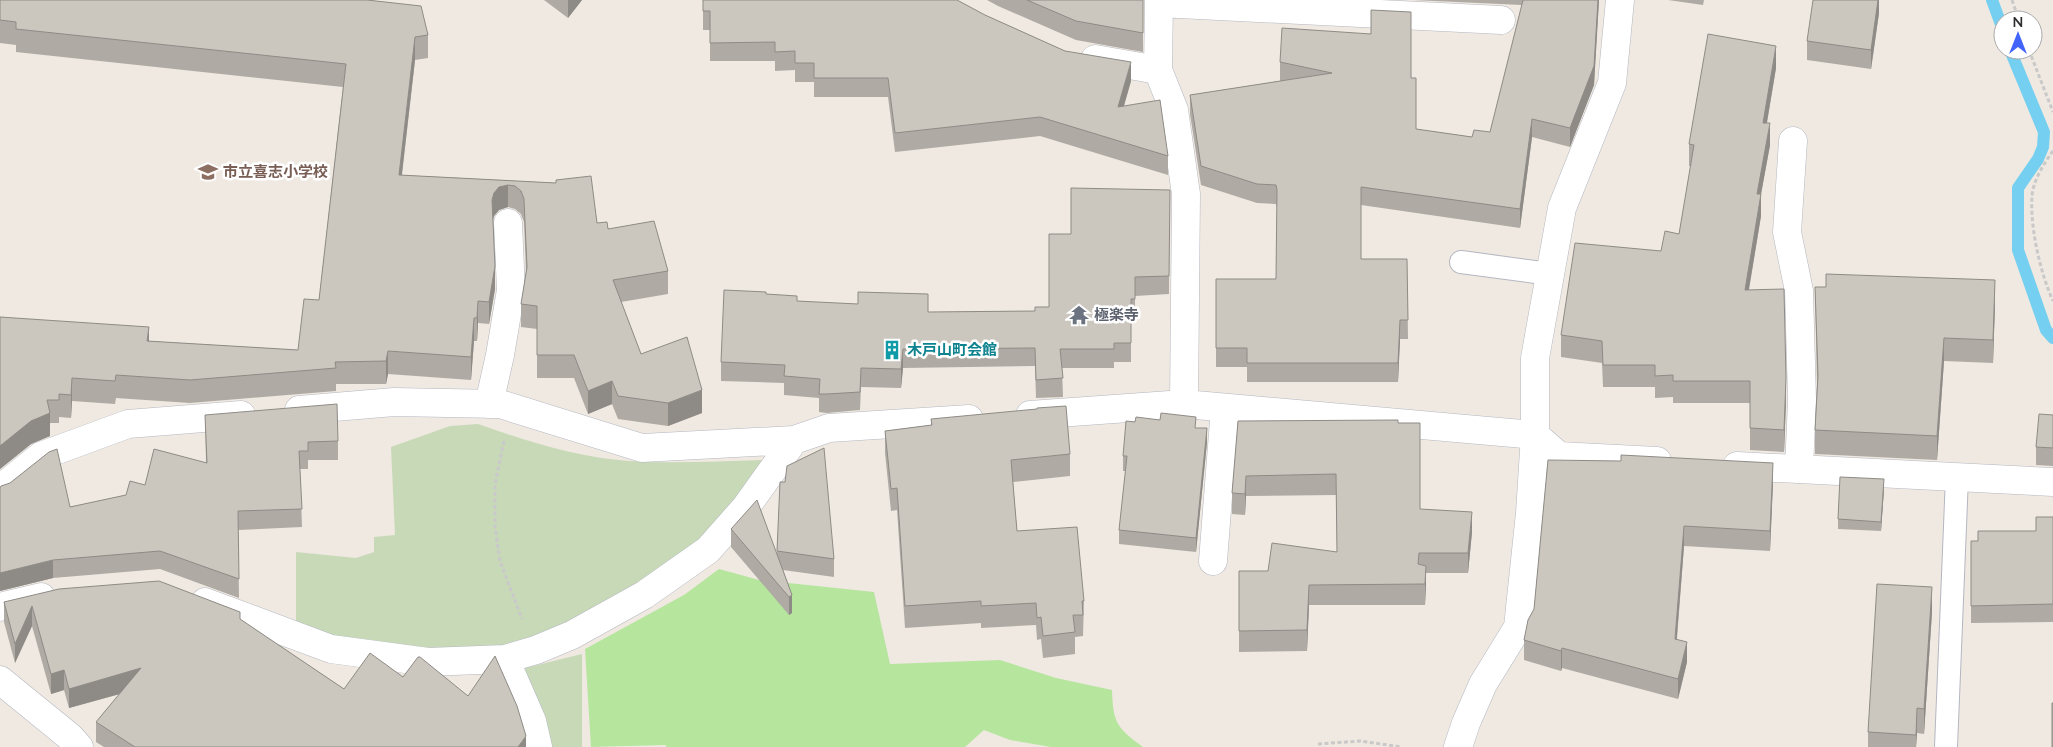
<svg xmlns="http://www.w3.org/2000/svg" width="2053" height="747" font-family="Lato,'Noto Sans JP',sans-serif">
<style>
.green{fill:#b6e59e}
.cemetery{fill:#c8d9b8}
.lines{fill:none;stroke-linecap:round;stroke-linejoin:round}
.stream{stroke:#75cff0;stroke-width:12}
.lane-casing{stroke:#b4b7c1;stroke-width:24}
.street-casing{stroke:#b4b7c1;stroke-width:29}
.path{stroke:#c9c9c9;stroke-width:3;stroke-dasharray:4 2.5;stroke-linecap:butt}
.lane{stroke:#fff;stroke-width:22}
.street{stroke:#fff;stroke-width:28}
.wall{fill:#afaba4}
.shaded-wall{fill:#8e8b86}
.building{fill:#cbc7bf;stroke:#8e8b86}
.labels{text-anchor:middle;stroke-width:5;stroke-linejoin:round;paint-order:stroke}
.education-label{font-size:15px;font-weight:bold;fill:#785e54;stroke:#fff;text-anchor:start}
.worship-label{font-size:15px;font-weight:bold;fill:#5b616d;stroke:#fff;text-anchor:start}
.culture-label{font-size:15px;font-weight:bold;fill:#0d838f;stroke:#fff;text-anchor:start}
</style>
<rect width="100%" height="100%" fill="#efe9e1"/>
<path class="green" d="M719,569L759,580L874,592L890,664L1000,660L1056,678L1112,690C1113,723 1117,728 1143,747H1051L1010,740L984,730L965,747H666V745L591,747L585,649L684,595Z"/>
<path class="cemetery" d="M478,424C526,441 578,458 629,461C674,464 718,461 763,460L748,493L665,573L513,649L391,650L296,626V552L356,558L374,552V537L395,535L391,447L450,426Z
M582,654V747H543L517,670Z"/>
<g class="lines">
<path class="stream" d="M1992,0L2003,30
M2010,50L2044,132L2043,147L2038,159L2018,188V250L2046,330L2053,338"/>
<defs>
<path id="lane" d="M1461,262L1550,274
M1946,747L1957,477"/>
<path id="street" d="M1159,0L1158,70L1174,110L1186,194L1184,404
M1159,3L1501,20
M1095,59L1158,70
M1793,141L1787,232L1799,291L1802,400L1799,469
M489,404L500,355L511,290L508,223
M299,410L394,402L500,404L642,448L794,440L829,428L969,419
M1030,415L1184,404L1535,435L1559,456L1657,461
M1737,466L2053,482
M0,489L41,456L128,424L241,415
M1213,561L1225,408
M205,602L331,649L428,662L505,659L536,650L572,635L644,595L708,550L746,507L794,440
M0,607L41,597
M505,659L532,721L538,747
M0,680L70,737L79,747
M1458,747L1466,723L1483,684L1518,627L1530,513L1535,435V358L1562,208L1612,83L1620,0"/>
</defs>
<use href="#lane" class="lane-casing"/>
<use href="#street" class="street-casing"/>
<path class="path" d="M2012,0L2019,20
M2029,50L2053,112
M2053,151C2044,163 2033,181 2032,196C2030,228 2040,272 2053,301
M504,441L495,484V527L500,561L522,619
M1318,744L1360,741L1402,747"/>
<use href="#lane" class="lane"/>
<use href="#street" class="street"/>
</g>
<path class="wall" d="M0,0L428,35V58L415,60L402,175L556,183L597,223L608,229L668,271V294L621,302L641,354L702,413L668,426L618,419L612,404L588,414L574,378H537V329L521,327V304L526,272L524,222L521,214L515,209L508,207L499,210L494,216L493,219L495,289L489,324L478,323L477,341H474L471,380L388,374L386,384H336V391L190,403L116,398L115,404L72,401L71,418L59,417V423H50V436L31,444L0,469V317L149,341L298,350L319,300L343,87L16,52V45L0,43Z
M544,0H582L568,18Z
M703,0L985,15L1131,81L1124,106L1168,156V175L1040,136L895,152L888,97H814V82H795V70L775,71V61H710V30H703Z
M987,0H1143V52L1076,40L998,6Z
M1413,0H1599L1594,85L1570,147L1532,137L1520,228L1361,205V259H1407L1408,339H1400L1398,382H1247V367H1216V279H1276L1277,208L1276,204L1257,203L1201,185L1190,114V95L1280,81V62L1411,78L1416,129L1472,137L1490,132L1522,5Z
M1668,0H1704L1703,5Z
M1879,0V13L1871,69L1807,60V41Z
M1776,68L1767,123L1770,145L1761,194V216L1749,290L1786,400L1784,452L1750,450V403H1673V397L1655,398V387H1603L1602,363L1561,357V335L1661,251L1679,234L1691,166H1689V144Z
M1170,190L1169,294L1135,296V317H1131V362H1114V368H1062L1063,397L1036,398L1035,366L903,368L901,388L861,387L860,410L827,413L819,412V398L784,395V383L721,381V362L766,294L797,301L928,312L1035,311L1049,307L1071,234Z
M1815,287L1995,304L1993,363L1944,361L1937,460L1815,454V430L1817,385Z
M205,415L338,441V460H308V469H300L302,527L238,530L239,598L160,569L53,578L0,591V488L70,507L126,495L145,485L206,463Z
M2053,415V466L2036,465V447Z
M931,419L1070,454V476L1013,482L1017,531L1084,601L1083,636L1075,637V654L1043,658L1041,639L1037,640L1036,625L981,628V623L905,628L897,510L891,511L885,453V431L931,425Z
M1238,421L1398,423L1420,509L1472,532L1468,573H1426L1425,605H1309L1307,651L1239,652V571H1268L1337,552L1336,495L1246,496L1245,515L1232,514V493Z
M1135,422L1196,428L1207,442L1196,552L1119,544V530L1126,471H1123V456Z
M1548,460L1773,483L1770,551L1684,546L1677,639L1687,662L1678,699L1562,668L1561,671L1524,660V640L1534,609Z
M780,482L834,559V577L783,570L792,595V613L789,615L731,547V529L777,553Z
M1884,489L1881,531L1838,529V519Z
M2053,517V622L1971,623V541H1978L2036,531Z
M4,602L240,619L344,689L403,677L526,747H104L96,742V722L120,694L69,708L64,690L51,694L32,626L15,663L4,622Z
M1932,612L1924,734L1917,733L1916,747H1868V732Z"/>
<path class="shaded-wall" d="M568,0H582L568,18Z
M1598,0H1599L1594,85L1570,147V128Z
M1878,0H1879V13L1871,69V50Z
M415,37V60L399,198V175Z
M1776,46V68L1763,145V123Z
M1131,62V81L1118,126V107Z
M1532,119V137L1520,228V209Z
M1770,123V145L1757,216V194Z
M508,185V207L499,210L494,216L492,223V200L494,193L499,187Z
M1761,194V216L1745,312V290Z
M495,266V289L489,324V302Z
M1995,280V304L1993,363V340Z
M478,301V323L477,341V318Z
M474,318V341L471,380V357Z
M1400,320V339L1398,382V363Z
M149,327V350L147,341Z
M1944,338V361L1937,460V436Z
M903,349V368L901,388V369Z
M388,351V374L386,384V361Z
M72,378V401L71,418V395Z
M1786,378V400L1784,452V430Z
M612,381V404L588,414V391Z
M702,390V413L668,426V403Z
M50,413V436L31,444L0,469V446L31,421Z
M1207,428V442L1196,552V538Z
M1773,463V483L1770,551V531Z
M1246,476V496L1245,515V494Z
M1884,479V489L1881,531V522Z
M1472,512V532L1468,573V553Z
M1684,526V546L1675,659V639Z
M53,560V578L0,591V573Z
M1426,566V586L1425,605V584Z
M1309,585V605L1307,651V630Z
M1932,587V612L1924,734V709Z
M792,595V613L789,615V597Z
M32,606V626L15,663V644Z
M1687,642V662L1678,699V679Z
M1562,648V668L1561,671V651Z
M141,668V688L69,708V689Z
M64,670V690L51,694V674Z
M1917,708V733L1916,747V735Z
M526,736V747H518Z"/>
<path class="building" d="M0,0H367L421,6L428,35L415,37L399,175L556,183V180L591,176L597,223L607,222L608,229L654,221L668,271L613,280L641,354L687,337L702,390L668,403L618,396L612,381L588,391L574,355H537V306L521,304L527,267L524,199L521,191L515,186L508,185L499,187L494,193L492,200L495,266L489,302L478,301L477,318H474L471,357L388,351L386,361L335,362L336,368L190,380L116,375L115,381L72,378L71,395L59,394V400H47L50,413L31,421L0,446V317L149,327L147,341L298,350L304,299L319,300L346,64L16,29V22L0,20Z
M703,0H957L985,15L1065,51L1131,62L1118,107L1160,100L1168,156L1040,117L895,133L888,78H814V63H795V51L775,52V42L710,43V11H703Z
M1027,0H1143V33L1076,21Z
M1523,0H1598L1594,66L1570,128L1532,119L1520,209L1361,187V259H1407L1408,320H1400L1398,363H1247V348H1216V279H1276L1277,190L1276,185L1257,184L1201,166L1190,95L1332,73L1280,62L1282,28L1371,34V10L1411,12V78H1416V129L1472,137L1474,130L1490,132Z
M1813,0H1878L1871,50L1807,41Z
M1708,34L1776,46L1763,123H1770L1757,194H1761L1745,290L1784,289L1786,378L1784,430L1750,428V381H1673V375L1655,376V365H1603L1602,341L1561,335L1575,243L1661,251L1665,231L1679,234L1694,145L1689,144Z
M1071,188L1170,190L1169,276L1135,277V299H1131V343H1114V349H1060L1063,378L1036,380L1035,348L903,349L901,369L861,368L860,392L827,394H819L820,379L784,376L785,365L721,362L724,290L766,292V294L797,296V301L858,304V292L928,294V312L1035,311V307H1049V234H1071Z
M1826,274L1995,280L1993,340L1944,338L1937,436L1815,430L1818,376L1815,287H1826Z
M337,404L338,441L308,442V451H299L302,509L238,511L239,579L160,551L53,560L0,573V488L1,486L10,483L49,452L57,449L70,507L126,495L130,481L145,485L154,449L207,463L205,415Z
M1066,406L1070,454L1011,460L1017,531L1077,527L1084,601H1082L1083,615H1073L1075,632L1043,636L1041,617L1037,618L1036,603L981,606V601L905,606L897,488L891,489L885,431L932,425L931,419L1037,409V408Z
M1161,413L1196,417L1195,428H1207L1196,538L1119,530L1127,456H1123L1126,421L1135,422L1136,417L1160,420Z
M2039,414L2053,415V448L2036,447Z
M1398,420V423H1420V509L1472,512L1468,553H1419L1418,564L1426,566L1425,584L1309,585L1307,630L1239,631V571H1268L1272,543L1337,552L1336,474L1246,476L1245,494L1232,493L1238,421Z
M824,448L834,559L777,551L780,482H785L787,466Z
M1621,455L1773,463L1770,531L1684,526L1675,639L1687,642L1678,679L1562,648L1561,651L1524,640L1528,620L1534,609L1548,460L1621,461Z
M1840,477L1884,479L1881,522L1838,519Z
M757,500L792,595L789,597L731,529Z
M2036,517H2053V604L1971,606V541H1978V531H2036Z
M159,581L240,612V619L344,689L370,653L403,677L418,657H420L468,696L495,656L517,706L526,736L518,747H135L96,722L141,668L69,689L64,670L51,674L32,606L15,644L4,602L59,589Z
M1877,584L1932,587L1924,709L1917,708L1916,735L1868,732Z
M2052,703H2053V747H2052Z"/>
<defs>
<symbol id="school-bare" viewBox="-9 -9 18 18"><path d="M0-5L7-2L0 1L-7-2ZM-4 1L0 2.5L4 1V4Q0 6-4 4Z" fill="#8d6e63" stroke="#fff" stroke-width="2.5" paint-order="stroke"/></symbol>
<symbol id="temple-bare" viewBox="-9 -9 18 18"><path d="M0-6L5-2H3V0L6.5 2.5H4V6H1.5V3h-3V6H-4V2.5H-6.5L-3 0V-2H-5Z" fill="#6b7280" stroke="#fff" stroke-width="2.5" paint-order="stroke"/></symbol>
<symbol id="building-bare" viewBox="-9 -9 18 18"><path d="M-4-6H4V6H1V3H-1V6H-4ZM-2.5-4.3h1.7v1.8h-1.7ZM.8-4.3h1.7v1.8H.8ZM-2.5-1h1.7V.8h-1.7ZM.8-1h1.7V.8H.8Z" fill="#0f9aa8" stroke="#fff" stroke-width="2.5" paint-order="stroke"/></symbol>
</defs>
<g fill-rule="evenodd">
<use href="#school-bare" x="194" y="158" width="28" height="28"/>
<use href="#temple-bare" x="1065" y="301" width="28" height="28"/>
<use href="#building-bare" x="878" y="336" width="28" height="28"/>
</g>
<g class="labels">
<g class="education-label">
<text x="223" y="177">市立喜志小学校</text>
</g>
<g class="worship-label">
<text x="1094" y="320">極楽寺</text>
</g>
<g class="culture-label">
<text x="907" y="355">木戸山町会館</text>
</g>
</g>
<g transform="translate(2018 35)"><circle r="24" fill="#ffffff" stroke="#ababab"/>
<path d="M0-4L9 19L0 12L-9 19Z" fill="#4264fb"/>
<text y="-8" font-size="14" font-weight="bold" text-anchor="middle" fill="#2e2e2e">N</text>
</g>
</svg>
